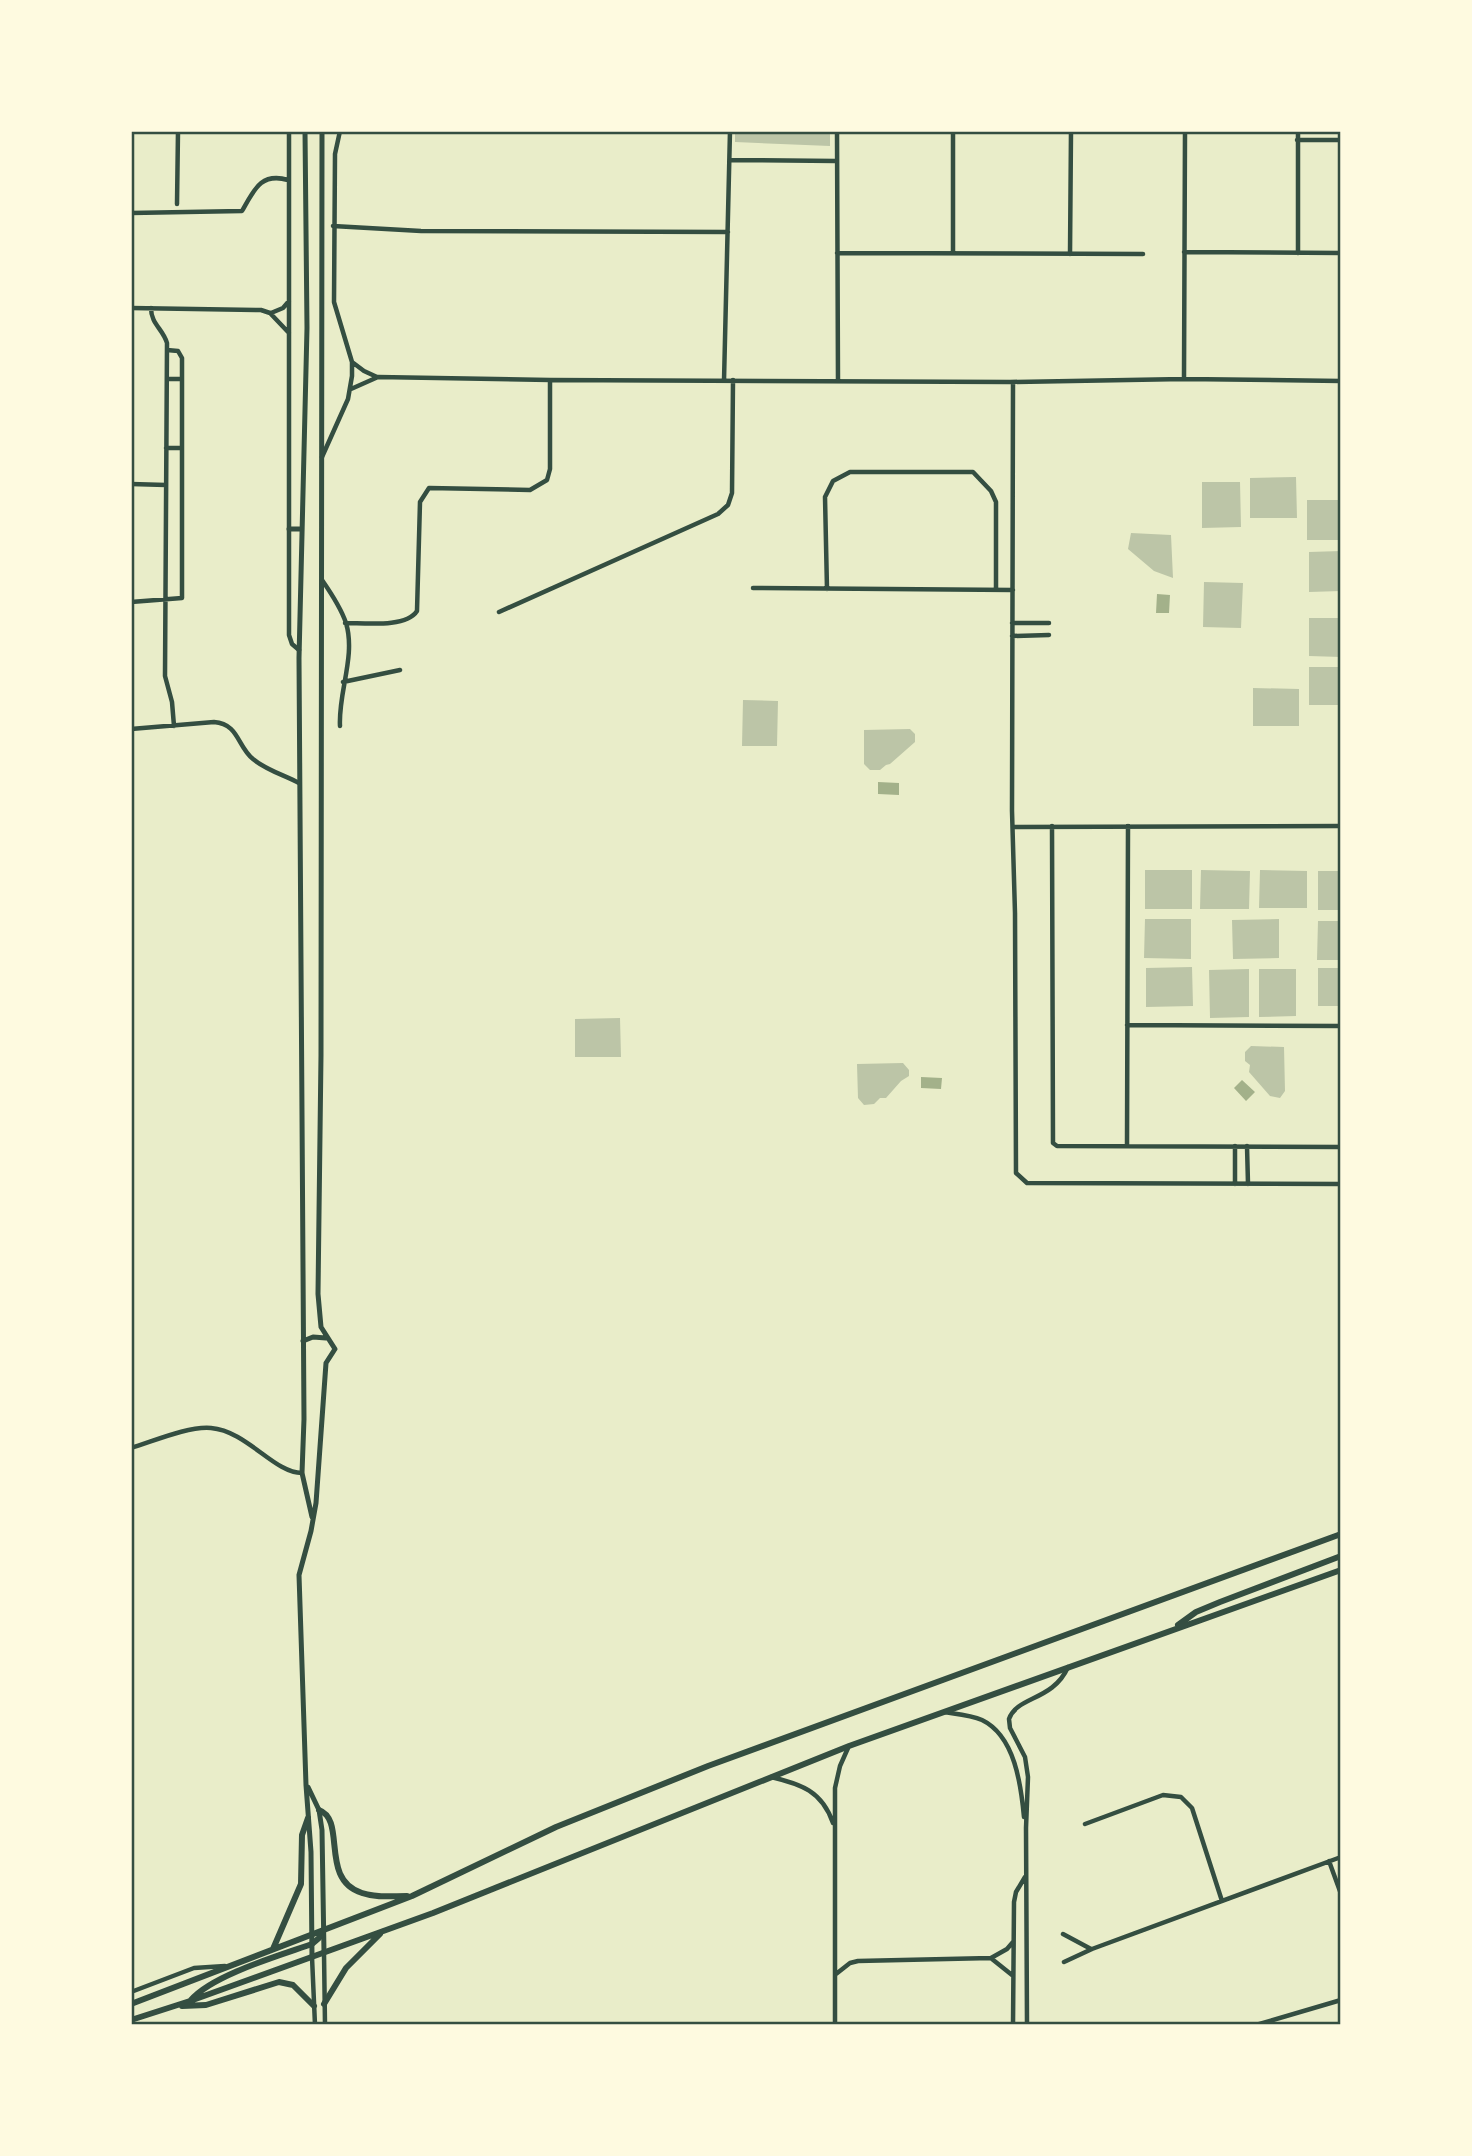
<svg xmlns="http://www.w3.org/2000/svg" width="1472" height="2156" font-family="'PT Sans',sans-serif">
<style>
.water{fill:#a3b18a}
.building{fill:#bcc5a7}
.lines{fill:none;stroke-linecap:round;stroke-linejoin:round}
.minor{stroke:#344e41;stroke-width:4.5}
.tertiary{stroke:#344e41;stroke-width:5}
.secondary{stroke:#344e41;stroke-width:6}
.neatline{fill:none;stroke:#344e41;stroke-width:2.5}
</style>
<rect width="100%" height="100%" fill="#e9edc9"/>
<path class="water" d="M1157,594L1170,595L1169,613H1156Z
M878,782L899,783V795L878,794Z
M921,1077L942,1078L941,1089L921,1088Z
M1242,1080L1255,1092L1246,1101L1234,1088Z"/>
<path class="building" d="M735,131H830V146L735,142Z
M1296,477L1297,518H1250V478Z
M1202,482H1240L1241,527L1202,528Z
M1307,500H1341V540H1307Z
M1131,533L1171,535L1173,578L1154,571L1128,549Z
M1341,551V591L1309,592V552Z
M1204,582L1243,583L1241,628L1203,627Z
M1309,618H1341V657L1309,656Z
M1309,667H1341V705H1309Z
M1253,688L1299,689V726H1253Z
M743,700L778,701L777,746H742Z
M910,729L915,734V742L890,764L886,765L880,770H870L864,764V730Z
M1145,870H1192V909H1145Z
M1201,870L1250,871L1249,909H1200Z
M1260,870L1307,871V908H1259Z
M1318,871H1341V910H1318Z
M1145,919H1191V959L1144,958Z
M1279,919V958L1233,959L1232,920Z
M1318,921H1341V960H1317Z
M1192,967L1193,1006L1146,1007V968Z
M1318,968H1341V1006H1318Z
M1249,969V1017L1210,1018L1209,970Z
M1259,969H1296V1016L1259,1017Z
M620,1018L621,1057H575V1019Z
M1251,1046L1284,1047L1285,1091L1280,1098L1270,1096L1249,1072L1250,1065L1245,1061V1052Z
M903,1063L909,1070V1076L901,1081L886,1098H880L874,1104L864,1105L858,1098L857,1064Z"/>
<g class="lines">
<path class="minor" d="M289,131V635L292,644L299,650
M837,131L838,381
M1298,131V253
M1297,140H1341
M730,160L836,161
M177,204L178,131
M131,213L242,211C254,190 261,172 288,180
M333,226L421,231L728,232
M1184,252L1341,253
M837,253L1143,254
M953,253V131
M1070,254L1071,131
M131,308L261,310L270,313L289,333
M151,308C151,324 163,329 167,343L165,676L172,702L174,726
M271,313L283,308L289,301
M352,362L364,371L377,377
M167,379H182
M1184,379L1185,131
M724,381L730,131
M1013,382L1012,811L1015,913L1016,1173L1027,1183L1341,1184
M351,389L378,377L550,380L1010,382L1184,379L1341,381
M166,448H182
M322,457L348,399L352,376V362L334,302L335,154L340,131
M131,484L166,485
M322,580C331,593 341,608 346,623C356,656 338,693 340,726
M753,588L1013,590
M827,589L825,497L833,481L850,472H973L991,491L996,502V590
M131,602L182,598V358L178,351L167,350
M499,612L718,514L728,505L732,493L733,380
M345,623C365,623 406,628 417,611L420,502L429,488L530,490L547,480L550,469V380
M1012,623H1049
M1012,636L1049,635
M343,682L400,670
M131,729L214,722C239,724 237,746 253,759C266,770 284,775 299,783
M1052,826L1053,1143L1057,1146L1341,1147
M1013,827L1341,826
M1127,1025L1341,1026
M1127,1146L1128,826
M1235,1146V1184
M1247,1146L1248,1184
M131,1448C154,1441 188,1426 211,1428C247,1431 274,1473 302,1473
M944,1712C957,1714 971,1715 982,1720C1015,1736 1021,1785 1024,1817
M771,1777C801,1784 822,1791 833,1823
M1085,1824L1163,1795L1181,1797L1192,1808L1222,1901
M1329,1861L1341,1894
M1063,1934L1091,1949
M324,1953L325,2025
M312,1957L315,2025
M992,1959L1012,1975
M1064,1962L1092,1949L1341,1857
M836,1974L850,1963L858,1961L991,1958L1007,1949L1013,1942
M131,1992L194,1968L225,1966
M835,2025V1788L840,1766L848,1748
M1013,2025L1014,1902L1016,1892L1025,1877
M1027,2025L1026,1828L1028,1777L1025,1757L1010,1728L1009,1719C1017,1696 1053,1701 1068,1667
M1256,2025L1341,2000"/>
<path class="tertiary" d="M305,131L307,328L299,658L304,1419L302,1473L312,1517
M289,529H302
M303,1341L313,1337L326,1338
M308,1787L319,1810L322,1830L324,1953
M312,1957L311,1852L306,1785L299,1575L311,1531L316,1503L326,1363L335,1349L321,1327L318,1294L321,1055L322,131"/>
<path class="secondary" d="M1178,1625L1196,1612L1220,1602L1341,1556
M319,1810C347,1820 319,1880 362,1893C376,1898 392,1896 407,1896
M273,1949L301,1884L302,1835L308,1818
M191,2000C212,1975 281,1955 312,1944L319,1938L324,1930
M131,2004L412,1896L556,1827L708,1766L1341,1534
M324,2004L346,1968L380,1934
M182,2006L206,2005L279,1982L293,1985L314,2006
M131,2020L190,2001L433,1913L849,1746L1341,1570"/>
</g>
<rect width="1472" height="2156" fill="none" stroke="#fefae0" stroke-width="266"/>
<rect x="133" y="133" width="1206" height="1890" class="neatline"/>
</svg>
